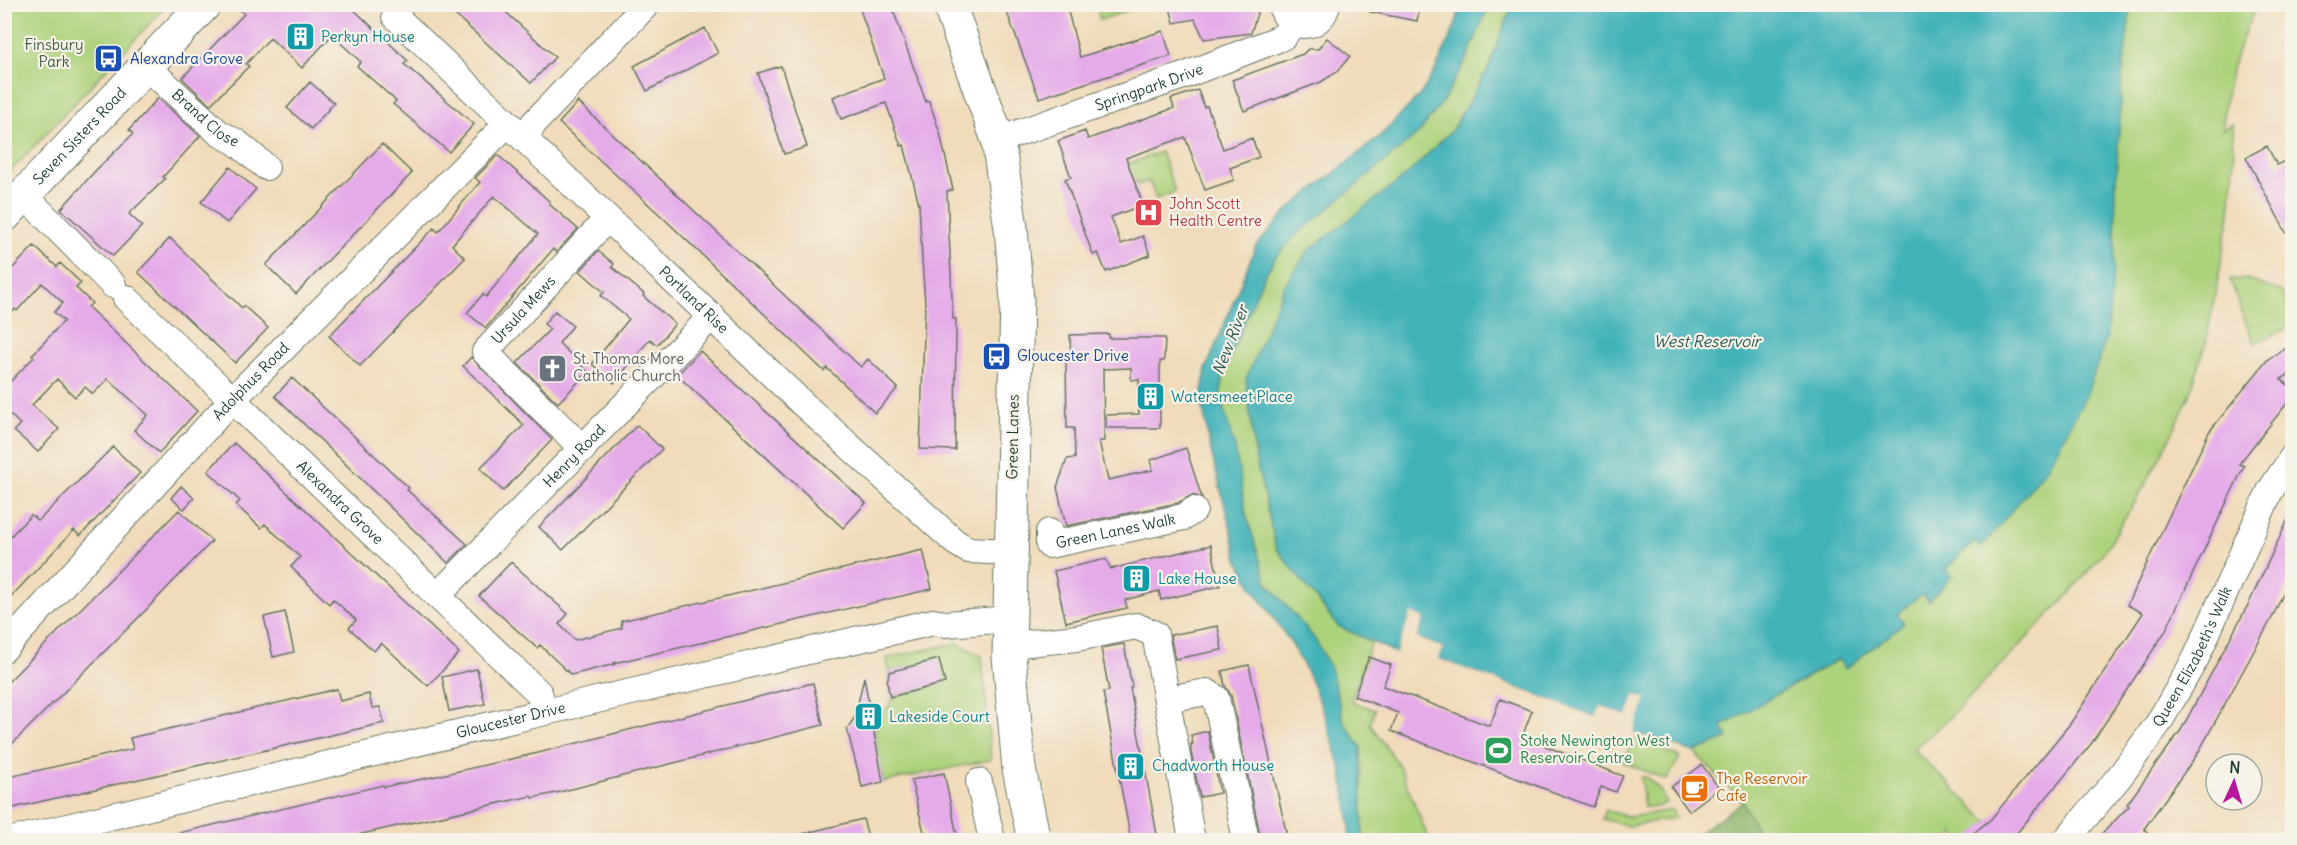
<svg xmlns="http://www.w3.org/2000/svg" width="2297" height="845" font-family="Delius,sans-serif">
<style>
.green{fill:#add27b;stroke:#668858;stroke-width:1.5}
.forest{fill:#8ab46b;stroke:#547850;stroke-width:1.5}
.water{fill:#43b3b9;stroke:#317876;stroke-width:1.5}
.pier{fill:#f0dbba}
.building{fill:#e5abe9}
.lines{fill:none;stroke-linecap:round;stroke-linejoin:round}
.minor-casing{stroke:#687463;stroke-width:28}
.major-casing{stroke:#687463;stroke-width:35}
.highway-casing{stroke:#687463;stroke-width:35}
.minor{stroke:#fff;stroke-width:26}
.major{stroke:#fff;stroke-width:33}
.highway{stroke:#fff;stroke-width:33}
.labels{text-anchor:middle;stroke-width:4.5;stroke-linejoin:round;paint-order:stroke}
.culture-label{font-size:15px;fill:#0d838f;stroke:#f7f3e8;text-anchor:start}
.park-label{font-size:15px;fill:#3b5b42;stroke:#f7f3e8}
.transit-label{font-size:15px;fill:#164399;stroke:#f7f3e8;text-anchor:start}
.street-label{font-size:15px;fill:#1f3d34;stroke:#f7f3e8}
.health-label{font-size:15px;fill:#be3a42;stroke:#f7f3e8;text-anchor:start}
.worship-label{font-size:15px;fill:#5b616d;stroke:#f7f3e8;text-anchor:start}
.leisure-label{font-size:15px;fill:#27864d;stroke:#f7f3e8;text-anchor:start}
.food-label{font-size:15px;fill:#c56008;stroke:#f7f3e8;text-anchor:start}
.water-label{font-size:16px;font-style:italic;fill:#285a55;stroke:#f7f3e8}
</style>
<rect width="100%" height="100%" fill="#f7f3e8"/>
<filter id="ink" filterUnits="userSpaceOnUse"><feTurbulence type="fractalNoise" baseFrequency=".0167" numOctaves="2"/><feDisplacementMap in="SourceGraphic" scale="12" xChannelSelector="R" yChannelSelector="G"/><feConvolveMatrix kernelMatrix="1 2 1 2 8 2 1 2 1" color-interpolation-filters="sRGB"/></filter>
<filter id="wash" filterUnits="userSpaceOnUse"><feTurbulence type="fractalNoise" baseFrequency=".008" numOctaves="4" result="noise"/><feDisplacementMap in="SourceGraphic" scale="24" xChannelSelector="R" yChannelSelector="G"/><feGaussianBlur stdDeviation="1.35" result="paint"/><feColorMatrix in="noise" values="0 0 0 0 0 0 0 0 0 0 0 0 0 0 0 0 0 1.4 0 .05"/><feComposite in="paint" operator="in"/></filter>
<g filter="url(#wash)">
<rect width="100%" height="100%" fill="#f0dbba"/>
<path class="green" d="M5,4L167,5L5,177L4,5Z
M1096,5H1137L1138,7L1100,20Z
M1489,5H1512L1488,69L1452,130L1409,173L1246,379L1255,456L1276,548L1338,626L1372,642L1351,701L1375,710L1370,724L1399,765L1429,840H1363L1361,747L1344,722L1330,667L1314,638L1267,583L1246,514L1220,397L1225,368L1263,278L1275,258L1294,237L1418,134L1443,101L1467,58Z
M2131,5H2257C2238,44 2224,84 2223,129L2233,124L2234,165L2230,214L2206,343L2189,397L2165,448L2140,494L2104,552L2069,594L2009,657L1946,721L1913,749L1994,828L1969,837L1971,840H1960L1954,833L1949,840H1762L1743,802L1694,752L1727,738L1721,726L1839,659L1846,668L1904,623L1897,614L1922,593L1930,601L1945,570L1975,541L1982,547L2115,248L2116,180L2122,78Z
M1161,152L1175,192L1156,199L1149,181L1138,185L1136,180L1103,191L1097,175Z
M2230,279L2248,280L2282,292L2292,317V326L2255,343L2244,318Z
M957,643L982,656L991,760L883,782L874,731L894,696L945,683L939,660L889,672L887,658Z
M1633,739L1680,757L1667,780L1623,762Z
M1641,777H1646L1660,790L1666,803L1657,807H1644Z
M1605,810L1630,817L1672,810L1676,818L1629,826L1602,819Z"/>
<path class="forest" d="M1743,802L1762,840H1688Z"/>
<path class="water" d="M1461,5H1489L1467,58L1443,101L1418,134L1294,237L1275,258L1263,278L1225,368L1220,397L1235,448L1246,514L1267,583L1314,638L1330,667L1344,722L1361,747L1363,840H1349L1350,823L1341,768L1323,711L1308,674L1291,643L1254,590L1239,562L1210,447L1201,398L1206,369L1256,246L1289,209L1379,137L1420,95L1435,71L1455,26Z
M1512,5H2131L2122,78L2116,180L2115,248L2107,336L2086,396L2047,468L1981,548L1974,541L1945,569L1952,576L1929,601L1922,594L1897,614L1904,623L1845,669L1838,659L1722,726L1728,738L1694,752L1633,732L1645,699L1636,695L1627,716L1600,706L1595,717L1439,659L1443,648L1417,638L1424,618L1411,614L1396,653L1338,626L1276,548L1255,456L1246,379L1284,286L1307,252L1409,173L1452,130L1488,69Z"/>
<path class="pier" d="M1411,613L1424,618L1417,638L1443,648L1439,659L1595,717L1600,706L1627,716L1635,695L1646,699L1632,735L1630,731L1642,701L1637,699L1628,719L1601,709L1598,719L1594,720L1438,662L1436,659L1439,650L1414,640L1420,620L1413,617L1399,654L1396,653Z"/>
<g id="blocks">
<path class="building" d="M234,4H348L408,61L404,64L474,124L449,152L393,104L396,101L357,66L361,62L332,35L302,68L270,38L246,64L249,66L210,105L182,78L244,14Z
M443,4H497L555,57L531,83Z
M858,4H891L926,102L929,101L940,133L953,190L947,191L953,319H956L955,450L920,449L925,304L922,259L919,204L904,145L901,146L886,103L841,119L833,97L884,78Z
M1026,4H1066L1080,57L1163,31L1171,56L1039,98L1006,10Z
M1169,4H1253L1258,10L1251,33L1204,39L1195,19L1174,23Z
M1371,4H1420L1417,21L1370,12Z
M705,28L718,53L647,91L634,66Z
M1327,38L1350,56L1337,72L1321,82L1244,111L1232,80L1303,54L1308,49H1318Z
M781,66L807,147L784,154L758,73Z
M310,82L334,103L311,129L287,108Z
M1198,90L1204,107L1207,106L1223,149L1252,138L1259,157L1230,168L1234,180L1205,190L1185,137L1126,158L1143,205L1111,217L1121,244L1143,236L1150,255L1106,272L1098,253L1093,255L1065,179L1071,177L1058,141L1085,131L1088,139L1174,108L1171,99Z
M158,98L200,136L163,177L165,179L129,214L142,226L113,256L61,209L96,170L133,134L129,130Z
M578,102L861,367L868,359L898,388L875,413L827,368L824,371L658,213L559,123Z
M382,144L412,173L296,294L266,265Z
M2267,146L2277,165L2292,157V182L2287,185L2292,196V244L2246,157Z
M498,155L550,202L549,204L578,229L556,252L553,249L486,328L467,313L483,294L486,297L538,234L494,196L452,245L465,258L360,366L329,336L434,228L438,232L480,182L475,178Z
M230,167L256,189L227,223L201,202Z
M170,238L242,308L244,306L268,328L235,363L138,272Z
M34,246L57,267L60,263L81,283L76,288L92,303L88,307L197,411L159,453L134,430L148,415L108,379L93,394L85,387L75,397L57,379L32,405L59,429L38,452L14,431L20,424L4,409V388L34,357L32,355L64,321L54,312L63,303L42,283L17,311L15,309L4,320V277Z
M598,251L614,264L612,267L644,294L643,296L675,324L657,345L650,339L614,383L592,364L629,319L601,296L604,292L580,271Z
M555,311L573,326L559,343L588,372L558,403L517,363L550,329L544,324Z
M1109,334V338H1165L1164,361H1160V428H1106V415L1139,414V379L1131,380V368L1103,369L1104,441H1099L1108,480L1153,470L1151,460L1186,448L1202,498L1192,495L1178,503L1066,526L1057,487L1067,459L1075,458L1074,428H1067L1066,361H1071L1070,335Z
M2292,345V373L2281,379L2292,388V397L2239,464L2244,466L2165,632L2091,744L2011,840H1965L1991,819L2070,724L2143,613L2127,605L2209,432L2268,359Z
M700,351L866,503L843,528L677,375Z
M471,357L552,440L503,491L480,468L524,425L463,366Z
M292,378L409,488L407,490L467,544L448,563L275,396Z
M637,425L662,449L563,550L539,527Z
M234,443L459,653L428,686L381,643L374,651L349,628L356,620L333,599L329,604L291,567L300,557L265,524L261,528L236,505L240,501L208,471Z
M113,447L140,473L80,536L74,530L4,604V543L31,515L38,521Z
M181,486L194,498L184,509L171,498Z
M179,510L212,541L142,614L4,752V686Z
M2292,511V575L2272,618L2198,753L2144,829L2156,840H2096L2129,806L2127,804L2181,730L2250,601Z
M1211,545L1220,586L1161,600L1159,591L1125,600L1127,608L1066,622L1054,571L1106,559L1111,569Z
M923,550L932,589L614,663L615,664L571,675L540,645L537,648L479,596L511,562L568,614L559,624L575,640L622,628L621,621Z
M285,612L294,652L273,657L264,617Z
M1218,626L1222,650L1175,659L1170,635Z
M1124,644L1132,687L1130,688L1158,840H1131L1103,692L1109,691L1101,648Z
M1369,657L1391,665L1383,686L1490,726L1500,699L1532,711L1522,737L1623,776L1616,792L1601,787L1593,807L1391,731L1398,713L1354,696Z
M939,659L945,683L890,697L887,682L889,672Z
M1249,665L1288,840H1261L1231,695L1225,686L1222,671Z
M477,669L485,704L449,711L442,677Z
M864,677L883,782L862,787L847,729L855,717Z
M813,683L823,725L556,793L532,798L531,796L335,840H171L170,835L383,785L384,787L432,777L538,753Z
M337,689L340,701L369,694L372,708L380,707L384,723L4,810V778L133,749L130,738Z
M1208,731L1220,793L1200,797L1191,752V744H1193L1191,735Z
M1702,765L1719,788L1689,811L1671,787Z
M944,773L958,840H926L911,780Z
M863,819L869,840H799L798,835Z"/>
</g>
</g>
<g filter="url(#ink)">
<use href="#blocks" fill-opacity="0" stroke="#687463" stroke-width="1.5"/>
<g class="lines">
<defs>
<g id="minor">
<path d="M1281,4C1286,33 1323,31 1327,4"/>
<path id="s1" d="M395,16L803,404L955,542L968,550L1011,552"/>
<path id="s2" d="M147,67L219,133L236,142L266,167"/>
<path d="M524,139L534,123L647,4"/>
<path id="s3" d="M998,140L1183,76L1278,39L1284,36L1293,23"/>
<path d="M24,195L113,285"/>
<path id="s4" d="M126,298L539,693L545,712"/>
<path id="s5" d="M583,449L485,352L607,219"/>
<path id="s6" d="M1049,532V545L1184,517L1194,510"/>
<path id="s7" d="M437,596L712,316"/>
<path d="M1009,645L1077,638L1136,626L1155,634L1192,840"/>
<path id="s8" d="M4,649L233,399L507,124"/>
<path d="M1167,699L1207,692L1216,698L1246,840"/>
<path d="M979,782L992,840"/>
<path id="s9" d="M13,840L545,712L933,622L946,624L1010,619"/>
<path id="s10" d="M2066,840L2120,776L2158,724L2196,658L2270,491L2292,458"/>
</g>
<path id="major" d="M949,4L998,140L1011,228L1017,300L1009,656L1019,769L1034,840"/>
<g id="highway">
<path id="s11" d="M4,216L205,4"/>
</g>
</defs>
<use href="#minor" class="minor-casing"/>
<use href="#major" class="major-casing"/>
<use href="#highway" class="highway-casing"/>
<use href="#minor" class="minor"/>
<use href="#major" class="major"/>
<use href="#highway" class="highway"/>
</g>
</g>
<defs>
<symbol id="building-square" viewBox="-11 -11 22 22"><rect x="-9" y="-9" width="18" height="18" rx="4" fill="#0f9aa8" stroke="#f7f3e8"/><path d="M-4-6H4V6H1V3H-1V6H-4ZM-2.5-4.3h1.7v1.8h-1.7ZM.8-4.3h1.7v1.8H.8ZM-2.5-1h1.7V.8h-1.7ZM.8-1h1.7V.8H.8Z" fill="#fff"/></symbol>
<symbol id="bus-square" viewBox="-11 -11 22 22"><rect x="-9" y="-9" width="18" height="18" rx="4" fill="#1a4fb4" stroke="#f7f3e8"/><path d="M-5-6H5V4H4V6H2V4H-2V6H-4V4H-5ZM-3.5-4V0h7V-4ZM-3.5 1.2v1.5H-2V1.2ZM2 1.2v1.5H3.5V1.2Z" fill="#fff"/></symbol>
<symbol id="hospital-square" viewBox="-11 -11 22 22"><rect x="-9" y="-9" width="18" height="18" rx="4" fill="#e0444e" stroke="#f7f3e8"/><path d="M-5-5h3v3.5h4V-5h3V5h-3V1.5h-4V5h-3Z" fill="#fff"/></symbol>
<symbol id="church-square" viewBox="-11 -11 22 22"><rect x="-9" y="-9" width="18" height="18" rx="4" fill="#6b7280" stroke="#f7f3e8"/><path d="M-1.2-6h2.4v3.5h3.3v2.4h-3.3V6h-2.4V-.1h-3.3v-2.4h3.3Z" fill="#fff"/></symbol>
<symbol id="stadium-square" viewBox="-11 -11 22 22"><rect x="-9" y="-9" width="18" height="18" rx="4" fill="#2e9e5b" stroke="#f7f3e8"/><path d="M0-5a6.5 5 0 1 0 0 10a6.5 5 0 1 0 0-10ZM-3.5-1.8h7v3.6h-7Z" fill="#fff"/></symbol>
<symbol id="cafe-square" viewBox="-11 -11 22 22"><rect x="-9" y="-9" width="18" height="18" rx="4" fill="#e8710a" stroke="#f7f3e8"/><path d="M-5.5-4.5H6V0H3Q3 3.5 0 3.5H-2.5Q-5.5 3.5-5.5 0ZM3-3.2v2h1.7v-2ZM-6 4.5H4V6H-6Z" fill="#fff"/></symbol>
</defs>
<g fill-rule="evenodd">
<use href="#building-square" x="284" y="20" width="33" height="33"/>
<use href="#bus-square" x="92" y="42" width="33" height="33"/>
<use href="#hospital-square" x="1132" y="196" width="33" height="33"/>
<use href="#bus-square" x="980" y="340" width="33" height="33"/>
<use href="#church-square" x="536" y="352" width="33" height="33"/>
<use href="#building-square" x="1134" y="380" width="33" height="33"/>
<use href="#building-square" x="1120" y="562" width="33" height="33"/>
<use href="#building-square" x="852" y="700" width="33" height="33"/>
<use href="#stadium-square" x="1482" y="734" width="33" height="33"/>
<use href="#building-square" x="1114" y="750" width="33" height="33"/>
<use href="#cafe-square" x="1678" y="772" width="33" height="33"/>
</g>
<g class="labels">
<g class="culture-label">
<text x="321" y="42">Perkyn House</text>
<text x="1171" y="402">Watersmeet Place</text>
<text x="1158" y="584">Lake House</text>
<text x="889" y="722">Lakeside Court</text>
<text x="1152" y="771">Chadworth House</text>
</g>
<g class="park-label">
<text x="54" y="50">Finsbury<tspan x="54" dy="17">Park</tspan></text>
</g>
<g class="transit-label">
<text x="130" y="64">Alexandra Grove</text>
<text x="1017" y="361">Gloucester Drive</text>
</g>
<g class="street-label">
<text dy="5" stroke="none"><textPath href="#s3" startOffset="160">Springpark Drive</textPath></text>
<text dy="5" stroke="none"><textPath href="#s2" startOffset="78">Brand Close</textPath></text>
<text dy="5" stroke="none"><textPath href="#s11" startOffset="110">Seven Sisters Road</textPath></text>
<text dy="5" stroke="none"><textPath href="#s1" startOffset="412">Portland Rise</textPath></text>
<text dy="5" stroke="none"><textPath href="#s5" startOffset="195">Ursula Mews</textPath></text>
<text dy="5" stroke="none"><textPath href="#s8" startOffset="364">Adolphus Road</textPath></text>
<text transform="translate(1013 437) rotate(-89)" y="5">Green Lanes</text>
<text dy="5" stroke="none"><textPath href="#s7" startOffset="196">Henry Road</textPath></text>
<text dy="5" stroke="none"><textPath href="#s4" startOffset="296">Alexandra Grove</textPath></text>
<text dy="5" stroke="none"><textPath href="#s6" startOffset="81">Green Lanes Walk</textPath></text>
<text dy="5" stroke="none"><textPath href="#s10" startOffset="224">Queen Elizabeth's Walk</textPath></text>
<text dy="5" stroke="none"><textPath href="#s9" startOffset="512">Gloucester Drive</textPath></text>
</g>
<g class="health-label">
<text x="1169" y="209">John Scott<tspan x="1169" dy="17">Health Centre</tspan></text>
</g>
<g class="worship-label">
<text x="573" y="364">St. Thomas More<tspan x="573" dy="17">Catholic Church</tspan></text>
</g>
<g class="leisure-label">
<text x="1520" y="746">Stoke Newington West<tspan x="1520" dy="17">Reservoir Centre</tspan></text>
</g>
<g class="food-label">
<text x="1716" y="784">The Reservoir<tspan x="1716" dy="17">Cafe</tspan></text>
</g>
<g class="water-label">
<text transform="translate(1230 340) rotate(-69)" y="6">New River</text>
<text x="1707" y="347">West Reservoir</text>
</g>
</g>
<rect width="2297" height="845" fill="none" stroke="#f7f3e8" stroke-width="24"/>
<g transform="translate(2234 782) rotate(4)"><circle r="28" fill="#f7f3e8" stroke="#a1aaa0" stroke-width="1.5"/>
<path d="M0-4.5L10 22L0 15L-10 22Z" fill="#b5179e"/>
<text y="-9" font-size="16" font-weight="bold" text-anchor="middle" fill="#1f3d34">N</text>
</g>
</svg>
